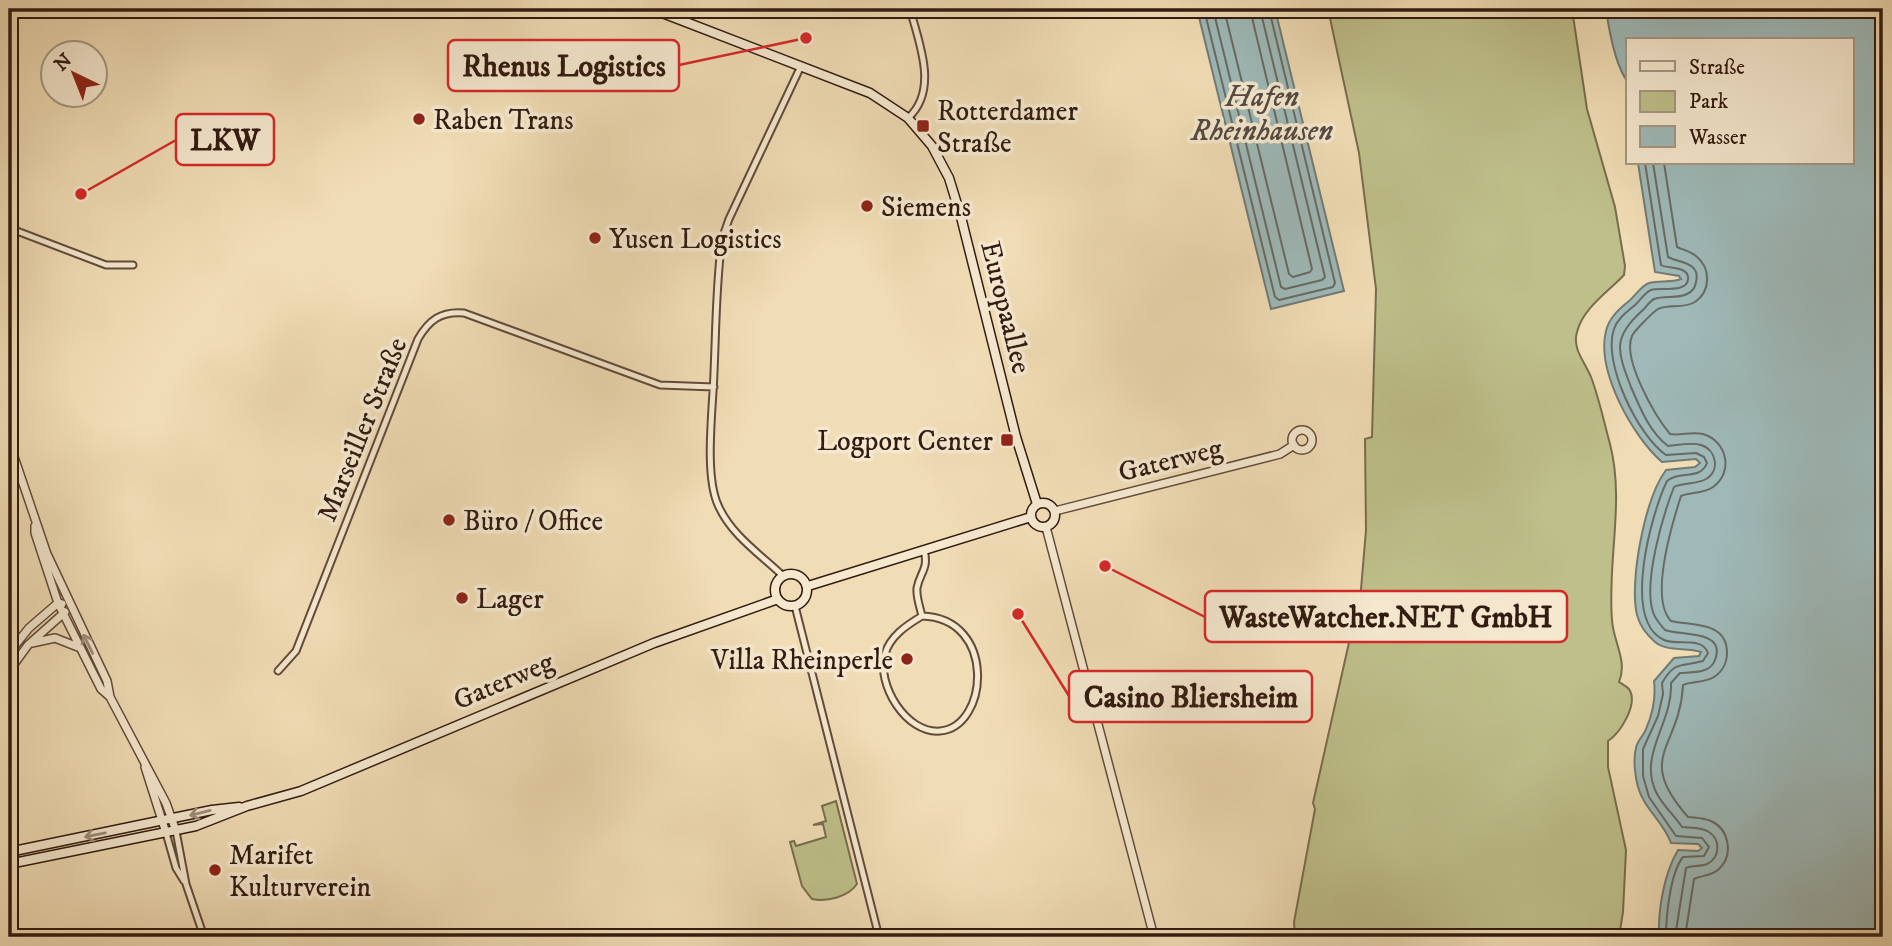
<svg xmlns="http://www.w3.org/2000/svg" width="1892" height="946" font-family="'IM FELL DW Pica',serif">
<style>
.green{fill:#bebf8a;stroke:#786d4e;stroke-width:2}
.water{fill:#9eb9b8;stroke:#737a75;stroke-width:2}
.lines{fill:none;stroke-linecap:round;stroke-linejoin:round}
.shore{stroke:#686a64;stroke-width:2}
.minor-casing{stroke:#624b3a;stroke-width:9}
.tertiary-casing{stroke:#624b3a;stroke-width:10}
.secondary-casing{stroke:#321b11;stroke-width:11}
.minor{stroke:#f5e8cf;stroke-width:5}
.tertiary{stroke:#f5e8cf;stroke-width:7}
.secondary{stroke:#f5e8cf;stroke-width:8}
.oneway{stroke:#9d8c7a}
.poi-dot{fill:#8f2418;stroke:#f5e8cf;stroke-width:2.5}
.labels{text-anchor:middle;stroke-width:7;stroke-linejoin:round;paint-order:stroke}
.poi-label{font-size:28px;fill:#321b11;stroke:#f5e8cf;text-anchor:start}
.street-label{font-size:28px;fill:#321b11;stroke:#f5e8cf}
.water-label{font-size:30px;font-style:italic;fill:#524a43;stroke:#f5e8cf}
.leader{fill:none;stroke:#d62828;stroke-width:2.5}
.callout-dot{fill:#d62828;stroke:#f5e8cf;stroke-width:2.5}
.callout{fill:#f5e8cf;stroke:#d62828;stroke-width:2.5}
.callout-label{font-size:30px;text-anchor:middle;font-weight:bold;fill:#321b11}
</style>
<rect width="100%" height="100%" fill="#f0dcb5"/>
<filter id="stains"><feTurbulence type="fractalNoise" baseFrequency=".00286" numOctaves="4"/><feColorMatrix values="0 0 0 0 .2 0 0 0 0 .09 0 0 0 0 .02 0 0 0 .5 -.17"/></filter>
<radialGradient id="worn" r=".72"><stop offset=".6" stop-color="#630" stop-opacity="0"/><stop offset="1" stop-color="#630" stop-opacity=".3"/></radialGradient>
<path class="green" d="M1328,9H1572L1587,109L1615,207L1625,266L1624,275C1608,292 1583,308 1577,332C1572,349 1585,362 1591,377C1599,398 1604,422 1610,444C1625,502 1607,561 1612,620C1613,641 1628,661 1619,682C1622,684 1626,686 1629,689C1639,704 1620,733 1608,741V767L1626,850L1623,912L1619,937H1295L1294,922L1315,809L1313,803L1361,589L1366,530L1365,439L1372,437L1376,289L1359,153Z
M836,801L857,884C848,897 827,902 812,899L802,886L790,842L794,841L796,846L826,837L823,824L813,825L826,821L822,806Z"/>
<path class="water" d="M1197,9H1275L1344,291L1271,309Z
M1606,9H1883V937H1659C1658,909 1664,874 1678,850L1698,851L1702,848L1698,844L1671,843C1664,822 1644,809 1638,787C1635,776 1633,759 1636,748C1637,741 1644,735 1646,729C1653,713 1656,697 1654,681L1674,658L1699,656L1701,652C1686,647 1667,652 1655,642C1647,635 1640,626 1637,615C1629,581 1645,498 1666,470L1695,467L1700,463L1696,459L1662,462C1633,437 1596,371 1606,331C1609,318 1619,309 1629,301C1635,296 1642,285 1649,283C1659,280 1671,283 1681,279L1679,276L1655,272L1638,163H1852V40H1628V82C1615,66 1609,30 1606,9Z"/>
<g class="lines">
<path class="shore" d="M1204,9L1275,297L1279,300L1333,287L1335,283L1269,9
M1213,9L1281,287L1285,289L1322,280L1325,277L1260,9
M1224,9L1289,274L1293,277L1310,272L1312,269L1250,9
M1645,163L1661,265C1668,269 1687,266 1688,277C1690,294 1659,287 1651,290C1645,292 1640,301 1635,305C1627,312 1617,319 1614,329C1602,362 1638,436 1666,455L1696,453L1704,457L1707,463C1700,481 1679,470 1667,481C1652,512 1621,620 1664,640C1677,646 1702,636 1708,653L1703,661C1682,667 1675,660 1662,683L1663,694L1658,716L1643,749V776L1649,797L1676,836L1702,838L1709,847L1704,856L1683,857C1670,873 1666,917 1666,937
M1653,163L1668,257C1679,263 1701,262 1696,282C1695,288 1692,292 1687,294C1677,299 1664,295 1654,299C1650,301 1646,307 1643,310C1612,337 1617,351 1631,387C1640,408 1650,433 1668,446C1679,445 1692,442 1701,445C1717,450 1720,471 1706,479C1696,485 1683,482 1674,487C1663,515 1643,582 1653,612C1655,619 1660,624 1665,630C1679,636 1727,629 1715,660C1710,674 1692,672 1680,673L1671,683C1673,723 1638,754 1656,792C1663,806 1674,815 1682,827C1691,828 1702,827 1709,832C1721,840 1720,858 1707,864C1700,867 1692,865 1686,868L1675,937
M1664,163L1677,247C1683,250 1690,251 1696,256C1711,268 1711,291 1695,302C1683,309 1669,304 1658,309C1653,312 1634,331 1632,336C1622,359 1655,416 1670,434C1680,436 1692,431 1703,434C1727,441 1734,472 1713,487C1703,494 1691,492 1681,496C1672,524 1649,598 1671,621C1692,626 1727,621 1727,653C1727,663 1722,672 1714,677C1705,683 1692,681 1683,685C1680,749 1634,756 1688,817C1696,818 1704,818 1711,821C1729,829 1734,855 1719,869C1712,876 1702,875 1694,879L1685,937"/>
<defs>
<path id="minor" d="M908,118C939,90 919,43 910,9
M9,228L106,265H133
M783,576C760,554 731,535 718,505C704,474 713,408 714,372C716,328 716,283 722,239L729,219L801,66
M795,606L879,937
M922,616C997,618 989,727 940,731C906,734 876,684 885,654C890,636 907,625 922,616Z
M922,616C920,607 916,597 917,588C920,572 929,569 924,550
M278,671L296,651L418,339C429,320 441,311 464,313L660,385L714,387
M176,831L186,884L204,937
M166,833L176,868L184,881"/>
<path id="tertiary" d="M1292 440a10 10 0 1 1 20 0a10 10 0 1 1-20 0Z
M9,442L47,554L107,681L110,697L166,803L176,831
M1055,511L1280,454L1294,445
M35,526V533L58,603L101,689L110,697
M1046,527L1154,937
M32,643L55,638L78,647
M9,653L29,628L58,603L62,604
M9,671L28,645L65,612
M145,767L166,833"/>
<path id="secondary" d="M652,9L870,93L908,118L932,146L949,178L961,217L1016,437L1037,504
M1031 515a12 12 0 1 1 24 0a12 12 0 1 1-24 0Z
M775 590a16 16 0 1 1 32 0a16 16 0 1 1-32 0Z
M808,586L1031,517
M9,852L212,810L239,807
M9,864L196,826L247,806L301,791L654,643L778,599"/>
</defs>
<use href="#minor" class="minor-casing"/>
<use href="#tertiary" class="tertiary-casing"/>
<use href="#secondary" class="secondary-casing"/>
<use href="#minor" class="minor"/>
<use href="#tertiary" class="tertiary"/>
<use href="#secondary" class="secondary"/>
</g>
<defs><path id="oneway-shaft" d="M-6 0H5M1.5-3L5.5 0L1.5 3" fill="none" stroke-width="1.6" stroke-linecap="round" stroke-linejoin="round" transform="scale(1.75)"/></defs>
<g class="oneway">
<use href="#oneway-shaft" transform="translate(88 644) rotate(-116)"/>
<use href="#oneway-shaft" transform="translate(200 813) rotate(166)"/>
<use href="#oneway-shaft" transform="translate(95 835) rotate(169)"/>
</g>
<g class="poi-dot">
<circle cx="419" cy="119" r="7"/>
<rect x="916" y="119" width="14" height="14" rx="3.5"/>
<circle cx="867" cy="206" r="7"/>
<circle cx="595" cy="238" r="7"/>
<rect x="1000" y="433" width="14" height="14" rx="3.5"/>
<circle cx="449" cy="520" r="7"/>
<circle cx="462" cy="598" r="7"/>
<circle cx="907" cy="659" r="7"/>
<circle cx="215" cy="870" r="7"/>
</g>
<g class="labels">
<g class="poi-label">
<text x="937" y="120">Rotterdamer<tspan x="937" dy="32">Straße</tspan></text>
<text x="433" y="129">Raben Trans</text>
<text x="881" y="216">Siemens</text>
<text x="609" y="248">Yusen Logistics</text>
<text x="993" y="450" text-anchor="end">Logport Center</text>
<text x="463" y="530">Büro / Office</text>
<text x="476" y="608">Lager</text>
<text x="893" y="669" text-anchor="end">Villa Rheinperle</text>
<text x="229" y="864">Marifet<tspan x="229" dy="32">Kulturverein</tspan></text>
</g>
<g class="street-label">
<text transform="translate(1007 307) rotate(76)" y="10">Europaallee</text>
<text transform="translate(361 429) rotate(-68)" y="10">Marseiller Straße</text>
<text transform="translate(1170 459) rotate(-14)" y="10">Gaterweg</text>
<text transform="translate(503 680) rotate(-23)" y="10">Gaterweg</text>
</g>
<g class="water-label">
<text x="1262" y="106">Hafen<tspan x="1262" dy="34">Rheinhausen</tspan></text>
</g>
</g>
<path class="leader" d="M806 38L679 65M81 194L176 140M1105 566L1205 617M1018 614L1069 696"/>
<g class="callout-dot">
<circle cx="806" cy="38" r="7"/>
<circle cx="81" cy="194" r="7"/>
<circle cx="1105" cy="566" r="7"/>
<circle cx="1018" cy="614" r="7"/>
</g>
<g class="callout">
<rect x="448" y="40" width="231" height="51" rx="7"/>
<rect x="176" y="114" width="98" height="51" rx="7"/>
<rect x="1205" y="591" width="362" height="51" rx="7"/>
<rect x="1069" y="671" width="243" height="51" rx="7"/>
</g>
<g class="callout-label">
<text x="564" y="76">Rhenus Logistics</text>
<text x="225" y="150">LKW</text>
<text x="1386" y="627">WasteWatcher.NET GmbH</text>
<text x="1191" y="707">Casino Bliersheim</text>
</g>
<rect width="1892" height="946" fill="none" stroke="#f0dcb5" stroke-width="35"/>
<rect x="10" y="10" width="1871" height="925" fill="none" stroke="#321b11" stroke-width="3.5"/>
<rect x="18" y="18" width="1857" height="911" fill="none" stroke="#321b11" stroke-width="2"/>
<rect x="1626" y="38" width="228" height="126" fill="#f5e8cf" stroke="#a79683" stroke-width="2"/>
<rect x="1640" y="61" width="35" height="10" fill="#f5e8cf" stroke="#a79683" stroke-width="2"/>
<text x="1689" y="74" font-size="21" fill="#321b11">Straße</text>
<rect x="1640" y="91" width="35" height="21" fill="#bebf8a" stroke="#a79683" stroke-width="2"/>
<text x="1689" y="108" font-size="21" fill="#321b11">Park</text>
<rect x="1640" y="126" width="35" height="21" fill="#9eb9b8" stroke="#a79683" stroke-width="2"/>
<text x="1689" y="144" font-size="21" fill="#321b11">Wasser</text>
<g transform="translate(74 74) rotate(317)"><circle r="33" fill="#f5e8cf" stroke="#a79683" stroke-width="2"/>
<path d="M0-5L12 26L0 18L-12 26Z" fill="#8f2418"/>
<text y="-10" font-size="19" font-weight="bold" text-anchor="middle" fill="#321b11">N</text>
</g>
<rect width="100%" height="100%" filter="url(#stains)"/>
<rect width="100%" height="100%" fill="url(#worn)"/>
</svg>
